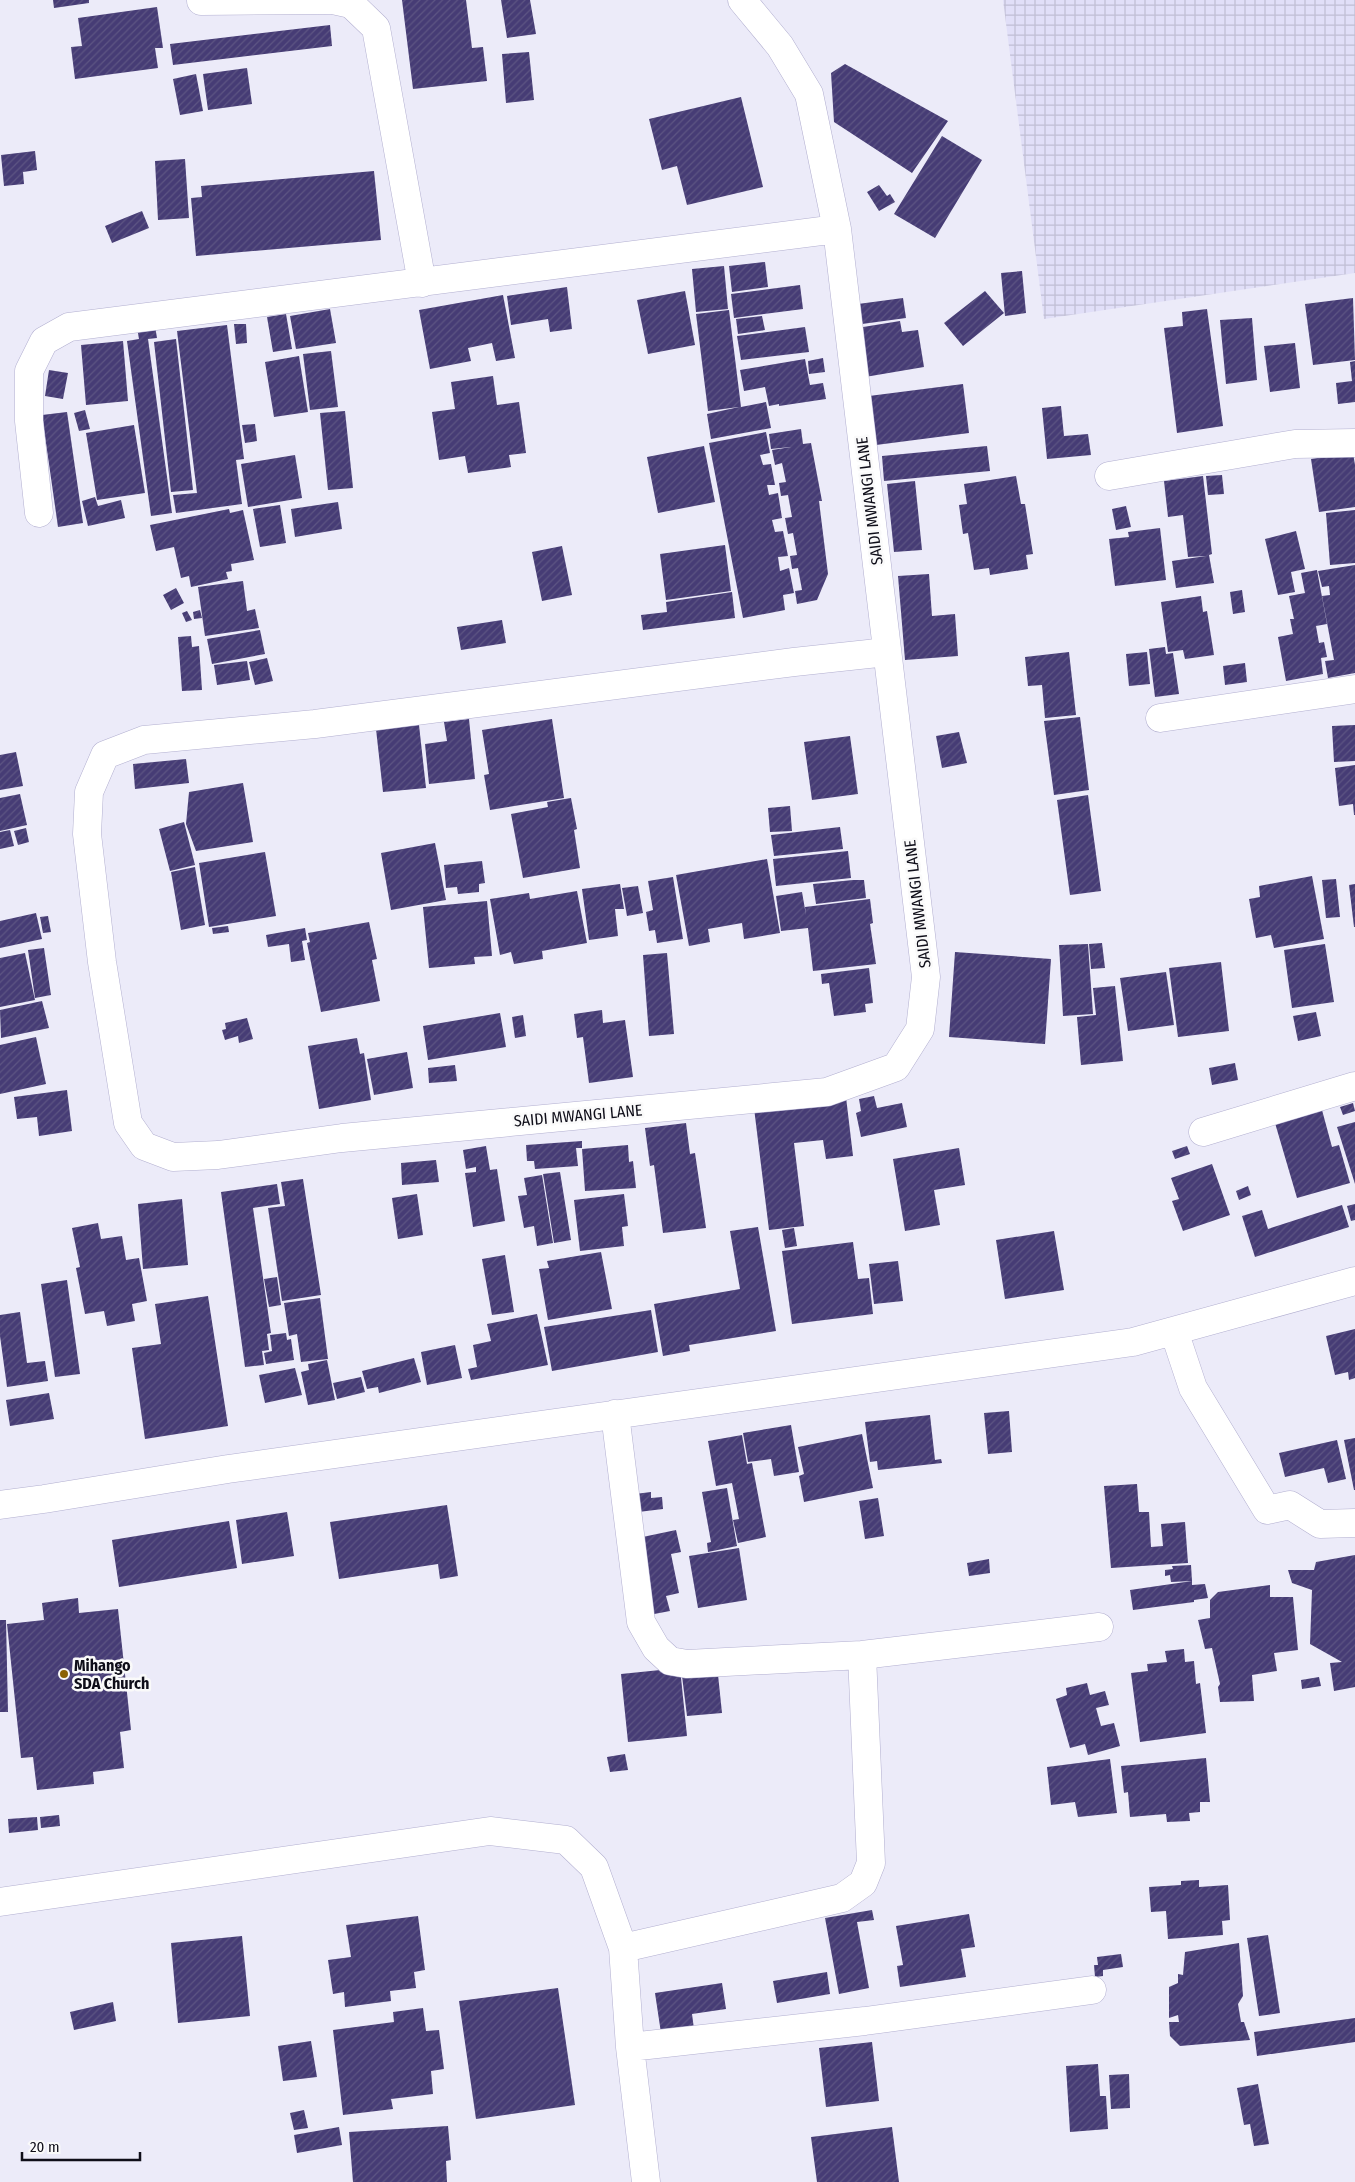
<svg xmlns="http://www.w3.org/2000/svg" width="1355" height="2182" font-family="'Fira Sans Condensed',sans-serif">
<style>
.industrial{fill:url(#industrial-grid)}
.building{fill:url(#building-hatch)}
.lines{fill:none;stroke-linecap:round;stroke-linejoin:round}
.minor-casing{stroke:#b2afd0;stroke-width:29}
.minor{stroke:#fff;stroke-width:28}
.poi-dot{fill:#8c6204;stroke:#fafafa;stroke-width:2}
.labels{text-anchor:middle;stroke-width:5;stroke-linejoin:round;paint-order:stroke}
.street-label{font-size:16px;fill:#0f0e19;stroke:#fafafa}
.poi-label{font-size:16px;font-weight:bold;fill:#0f0e19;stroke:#fafafa;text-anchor:start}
</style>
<defs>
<pattern id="industrial-grid" width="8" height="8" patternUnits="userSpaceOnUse" patternTransform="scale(1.25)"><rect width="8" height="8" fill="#e1dff8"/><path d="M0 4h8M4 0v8" fill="none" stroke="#c0bed4"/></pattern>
<pattern id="building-hatch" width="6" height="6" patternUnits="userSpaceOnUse" patternTransform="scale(1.25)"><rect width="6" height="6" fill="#463c75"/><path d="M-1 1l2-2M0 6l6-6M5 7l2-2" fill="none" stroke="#5d5583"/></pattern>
</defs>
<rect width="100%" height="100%" fill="#ecebf9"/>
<path class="industrial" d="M1003,0H1355V273L1044,319Z"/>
<path class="building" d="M53,0H89V3L54,8Z
M402,0H466L472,48L483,47L487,81L413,89Z
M501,0H530L536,34L507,38Z
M157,7L163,48H155L158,68L75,79L71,47L82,46L78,18Z
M330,25L332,46L173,65L170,44Z
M529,52L534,100L506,103L502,54Z
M845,64L948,121L912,173L834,122L831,73Z
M247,68L252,104L208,110L203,74Z
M196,74L203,111L180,115L173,79Z
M741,97L763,187L687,205L677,166L662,170L649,119Z
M942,136L982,160L935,238L894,214Z
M35,151L37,170L23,172L24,184L4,186L1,155Z
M185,159L189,218L158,220L155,161Z
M374,171L381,240L196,256L191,198L202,197L201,186Z
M879,185L887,196L890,194L895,202L879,211L867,192Z
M142,211L149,228L112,243L105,226Z
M765,262L768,287L732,292L729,266Z
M724,266L728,309L696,312L692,269Z
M1022,271L1026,313L1005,316L1001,273Z
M800,285L803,309L734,318L731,294Z
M567,287L572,329L550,332L548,319L511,325L507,296Z
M685,291L695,345L648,354L637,300Z
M985,291L1004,313L963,346L944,323Z
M503,295L515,358L496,361L492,343L468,348L471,361L430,369L419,310Z
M903,298L906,318L862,324L858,304Z
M1353,298L1355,360L1313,365L1305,304Z
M330,309L336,343L296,349L290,316Z
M1207,309L1223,426L1177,433L1164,328L1183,326L1182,312Z
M729,310L741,407L766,402L771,428L711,439L707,414L739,407L708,411L696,314Z
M286,314L292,349L273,352L267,317Z
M762,316L765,330L738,334L736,319Z
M1252,318L1257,380L1226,384L1220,320Z
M900,321L902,332L918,330L924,367L865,377L857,328Z
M234,324H246L247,343L236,344Z
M227,325L244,459L236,460L242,504L176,513L173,495L197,493L177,331Z
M155,326L157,338L148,339L172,513L151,516L127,341L139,339L137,328Z
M805,327L809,352L741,360L737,336Z
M176,339L193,490L171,492L154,342Z
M123,341L128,401L86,405L81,345Z
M1295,343L1300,388L1270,392L1264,346Z
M331,351L338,407L310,410L303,354Z
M299,356L308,412L274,417L265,362Z
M823,358L825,372L809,374L808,361Z
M805,359L810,385L823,383L826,399L779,406V404L769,406L765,387L744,391L740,370Z
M1355,361V402L1338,404L1336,383L1352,381L1350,362Z
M49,370L68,373L63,399L45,396Z
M493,376L497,405L519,402L526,453L509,455L511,467L468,473L465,456L439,460L432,412L455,409L451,382Z
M963,384L969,433L876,445L869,396Z
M1061,406L1064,436L1088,434L1091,455L1047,459L1042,408Z
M85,410L90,429L79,431L74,413Z
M345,411L353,488L328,490L320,413Z
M67,412L83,523L58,527L42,415Z
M255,424L257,441L245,443L242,425Z
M134,425L145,493L97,500L86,433Z
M801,429L803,444L811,443L822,501H819L828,574L817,600L797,604L795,591L802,590L798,568L792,569L790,556L797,555L793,533L788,534L785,518L792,517L788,495L781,496L779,483L786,482L782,463L775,465L772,450L791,447L771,449L769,434Z
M766,432L770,453L760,455L763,465L771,464L775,485H767L769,495L778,493L782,518L772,520L775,532L783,531L788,556L778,557L780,571L789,568L794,593L783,595L785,610L743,618L709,443Z
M704,446L715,502L658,513L647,457Z
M987,446L990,471L884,481L882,456Z
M1353,453L1355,465V507L1319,512L1311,459Z
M295,455L302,498L248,507L241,464Z
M1222,475L1224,494L1208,495L1206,476Z
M1016,476L1021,504H1025L1033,554L1026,555L1028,569L990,575L989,568L974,570L968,533L963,534L959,505L967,504L964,484Z
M1203,476L1212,554L1209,555L1214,583L1176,588L1172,561L1206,556L1188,557L1183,515L1168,517L1164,481Z
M915,481L922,550L894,552L887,484Z
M95,497L98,506L121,500L125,518L88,526L82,501Z
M338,502L342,529L295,537L291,509Z
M280,505L286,543L260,547L253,509Z
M1126,506L1131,527L1116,530L1112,509Z
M229,509L230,513L243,510L254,560L231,564L232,571L226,572L228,579L191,587L189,576L181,578L174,547L156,551L150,525Z
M1355,510V563L1330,565L1326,513Z
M1160,528L1166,580L1115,586L1109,539L1129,537L1128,532Z
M1296,531L1305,569L1291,572L1295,592L1278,595L1265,539Z
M725,545L731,591L666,600L660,554Z
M562,546L572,595L542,601L532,552Z
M1355,565V673L1328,678L1325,661L1334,660L1322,596L1330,595L1329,586L1322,587L1318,571Z
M1317,570L1327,624L1316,626L1319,643L1324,642L1327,657L1321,658L1323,674L1286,681L1278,637L1293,634L1290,619H1294L1289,596L1305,593L1301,573Z
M929,574L932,616L955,614L958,656L905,660L898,576Z
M243,581L247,611L255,609L259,628L205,636L198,587Z
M176,588L184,603L171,610L163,595Z
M1242,590L1245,612L1233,614L1230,592Z
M732,592L735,618L643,630L641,615L667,612L666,602Z
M1201,596L1203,612L1207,611L1214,655L1185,659L1183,650L1168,652L1161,602Z
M200,610L202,618L194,619L193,612Z
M187,611L192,620L186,622L182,613Z
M502,620L506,643L461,650L457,627Z
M260,630L265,654L212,664L207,639Z
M191,636L192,647L199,646L202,690L182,691L178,637Z
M1165,647L1166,654L1173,653L1179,694L1155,697L1149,649Z
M1069,652L1076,715L1045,718L1042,685L1028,686L1025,657Z
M1147,652L1150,684L1129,686L1126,654Z
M267,658L273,681L255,685L249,662Z
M247,661L250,680L217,685L214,665Z
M1245,663L1247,682L1225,685L1223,666Z
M1080,717L1089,790L1054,795L1044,721Z
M469,719L475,779L429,784L425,744L447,741L444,722Z
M552,719L564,798L490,810L484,775L489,774L482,730Z
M419,725L426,788L383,792L376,729Z
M1355,725V761L1334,762L1332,726Z
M959,732L967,763L942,768L936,736Z
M850,736L858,794L812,800L804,742Z
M16,752L23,786L0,790V755Z
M186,759L189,783L135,789L133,764Z
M1355,765V815H1354L1353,804L1339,806L1335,768Z
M243,783L253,842L196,851L186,824L189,792Z
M20,794L27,825L0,831V798Z
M1088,795L1101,891L1070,895L1057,800Z
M571,798L577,829L574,830L580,868L523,878L511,814L548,807L547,802Z
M790,806L792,831L770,832L768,808Z
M184,822L195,865L170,871L159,829Z
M840,827L843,849L774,856L771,835Z
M26,828L29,842L18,845L14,831Z
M10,830L14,846L0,849V832Z
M435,843L446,900L391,910L381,853Z
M848,851L851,878L776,886L773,859Z
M265,852L276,916L209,927L199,863Z
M767,859L780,933L744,939L742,923L708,929L710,942L689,946L676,875Z
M482,861L485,883L479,884V892L458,894L457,887L446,888L444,865Z
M195,867L205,925L181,930L171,872Z
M1312,876L1324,939L1274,948L1271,935L1256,938L1249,899L1260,897L1259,886Z
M673,877L683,939L657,943L655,930L649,931L646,912L653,910L648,881Z
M1336,879L1340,917L1326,918L1322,880Z
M853,880H864L866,898L816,904L813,884Z
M620,884L624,909H615L618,936L589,940L582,889Z
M1355,884V927H1354L1349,885Z
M638,886L643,913L627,916L622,888Z
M577,891L587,943L542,951L543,959L514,964L511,952L500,955L490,899L529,893L530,899Z
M802,892L806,915L805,907L870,899L873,923L870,924L876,964L813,971L808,928L781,931L776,896Z
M487,901L492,956L474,957L475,964L429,968L423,907Z
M36,913L42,939L0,948V921Z
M48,916L51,932L43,933L40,917Z
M369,922L377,959L372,960L380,1001L321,1012L307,943L310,942L308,933Z
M228,926L229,932L213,934L212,928Z
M305,928L307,940L302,941L305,960L291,962L289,944L268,947L266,935Z
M1102,943L1105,968L1091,969L1089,944Z
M1088,944L1093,1014L1063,1016L1059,945Z
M1325,944L1334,1002L1292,1008L1284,950Z
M44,948L51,995L35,998L28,950Z
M955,952L1051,959L1045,1044L949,1037Z
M25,953L35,1000L0,1007V958Z
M667,953L674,1034L649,1036L643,955Z
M1221,962L1229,1031L1178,1037L1169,968Z
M869,968L873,1003L865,1004L866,1012L834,1016L829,983L822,984L821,974Z
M1166,972L1174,1025L1128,1031L1120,978Z
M1115,986L1123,1061L1081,1065L1077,1017L1096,1015L1093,988Z
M42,1001L49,1028L1,1038L0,1010Z
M602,1010L603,1023L625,1020L633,1077L589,1083L583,1037L577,1038L574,1014Z
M1316,1012L1321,1036L1298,1041L1293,1016Z
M500,1013L506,1047L428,1060L423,1026Z
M523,1015L526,1036L515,1038L512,1017Z
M247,1018L253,1039L239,1043L238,1036L225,1040L222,1030L226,1029L225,1023Z
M36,1037L46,1084L0,1094V1045Z
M357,1038L360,1054L364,1053L371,1100L319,1109L308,1046Z
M407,1052L413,1088L374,1095L367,1059Z
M1235,1063L1238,1080L1212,1085L1209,1068Z
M455,1065L457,1081L429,1083L428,1068Z
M67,1090L72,1131L39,1136L37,1117L17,1119L14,1097Z
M874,1096L877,1108L902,1103L907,1127L861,1137L856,1113L861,1111L859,1099Z
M846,1097L853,1156L826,1159L823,1140L794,1143L804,1226L769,1230L754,1108Z
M1353,1103L1355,1111L1343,1115L1340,1107Z
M1322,1110L1332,1147L1339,1145L1350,1183L1297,1198L1275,1123Z
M1355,1122V1184L1337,1127Z
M686,1123L690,1154L695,1153L706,1228L663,1233L654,1165L650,1166L645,1128Z
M582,1141V1148H576L578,1166L535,1169L534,1161H527L526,1145Z
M628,1145L629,1162L633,1161L636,1188L585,1191L582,1149Z
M486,1146L490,1170L497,1169L505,1221L473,1227L465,1173L476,1172V1167L466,1169L463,1150Z
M1187,1146L1190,1154L1175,1159L1172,1151Z
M959,1148L965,1185L934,1190L940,1225L905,1231L893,1159Z
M436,1160L439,1182L402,1185L401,1163Z
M1212,1164L1230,1215L1183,1231L1172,1201L1179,1199L1171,1178Z
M560,1172L571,1240L554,1243L543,1174Z
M542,1175L553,1243L537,1246L534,1226L524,1228L518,1196L527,1195L524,1178Z
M303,1179L321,1295L282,1301L268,1208L285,1206L281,1182Z
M277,1184L280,1204L253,1208L271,1333L267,1334L269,1350L262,1351L264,1365L245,1367L221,1192Z
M1248,1186L1251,1195L1239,1200L1236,1191Z
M417,1194L423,1235L398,1239L392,1198Z
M624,1194L628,1226L622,1227L624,1246L580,1251L574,1200Z
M182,1199L188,1265L143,1269L138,1204Z
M1355,1204V1220L1351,1221L1347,1206Z
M1342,1205L1349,1227L1255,1257L1242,1216L1262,1210L1268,1229Z
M98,1223L101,1239L122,1236L126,1260L139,1258L147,1301L132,1304L135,1321L107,1326L104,1311L85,1314L76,1268L80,1267L72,1228Z
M758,1227L776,1331L689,1345L690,1351L663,1356L654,1304L740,1289L730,1231Z
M794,1228L797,1246L785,1248L782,1230Z
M1054,1231L1064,1290L1005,1299L996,1240Z
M853,1242L858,1279L869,1278L873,1314L792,1324L782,1251Z
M601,1252L612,1309L548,1320L539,1269L549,1268L547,1261Z
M505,1255L514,1312L492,1315L482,1259Z
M898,1261L903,1301L874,1304L869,1264Z
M277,1277L281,1305L269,1307L264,1279Z
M67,1280L80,1374L55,1377L41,1284Z
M208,1296L228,1426L145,1439L132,1348L161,1344L155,1304Z
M320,1298L328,1359L301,1362L297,1334L289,1336L284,1303Z
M651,1310L658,1352L552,1371L544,1327Z
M20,1312L27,1363L45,1361L48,1381L7,1387L0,1336V1315Z
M537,1314L548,1365L471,1380L468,1369L477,1367L473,1345L491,1341L487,1324Z
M1355,1329V1378L1349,1380L1348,1372L1335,1375L1326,1336Z
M286,1333L287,1340L291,1339L294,1360L266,1364L264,1353L272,1351L270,1335Z
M455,1345L462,1378L427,1385L421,1352Z
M414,1358L421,1382L379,1393L378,1387L367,1389L362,1371Z
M327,1360L335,1400L308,1405L301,1372L309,1370L308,1364Z
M295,1368L302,1395L265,1403L259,1375Z
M361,1377L365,1392L337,1399L333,1383Z
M49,1393L54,1419L10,1426L6,1400Z
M1009,1411L1012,1452L988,1454L984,1413Z
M930,1415L935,1460L941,1459L942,1463L878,1470L877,1461L870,1462L865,1422Z
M791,1425L799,1472L774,1476L771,1459L748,1462L743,1433Z
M862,1434L873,1488L804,1502L799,1476L804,1474L798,1447Z
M742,1435L747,1464L752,1463L766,1537L738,1543L733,1520L739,1519L732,1483L716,1486L708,1441Z
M1355,1438V1490H1354L1344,1440Z
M1337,1440L1346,1479L1328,1483L1324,1468L1285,1477L1279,1453Z
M1137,1484L1139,1512H1149L1151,1547L1163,1546L1161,1524L1185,1522L1188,1563L1111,1568L1104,1486Z
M727,1488L737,1546L708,1552L707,1543L711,1542L702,1492Z
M651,1492V1498L662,1497L663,1509L630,1513L627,1495Z
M878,1498L884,1536L865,1539L859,1501Z
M447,1505L458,1576L440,1579L438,1564L339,1579L330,1522Z
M287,1512L294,1556L242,1564L236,1520Z
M229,1521L237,1568L119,1587L112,1540Z
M676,1530L681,1552L671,1554L679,1593L666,1596L670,1611L649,1615L633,1539Z
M739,1548L747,1600L698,1608L689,1556Z
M1355,1555V1687L1334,1691L1330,1663L1342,1662L1310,1644L1312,1590L1292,1583L1288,1570H1314L1316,1562Z
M989,1559L990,1573L969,1576L967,1563Z
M1191,1565L1192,1581L1171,1582L1170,1575L1165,1576V1570L1173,1569L1172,1566Z
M1192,1581V1585L1205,1584L1208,1598L1194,1600V1602L1133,1610L1130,1590Z
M1270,1585V1597H1293L1298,1650L1274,1653L1277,1671L1252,1675L1254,1701L1220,1702L1218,1687L1220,1684L1212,1648L1205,1649L1198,1620L1210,1618V1600L1218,1592Z
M78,1598L79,1613L118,1609L131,1730L120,1732L124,1768L93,1772L94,1784L37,1790L33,1757L21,1758L7,1624L44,1620L42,1603Z
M0,1620H6L8,1712H0Z
M1184,1649L1185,1662L1194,1661L1196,1684L1200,1683L1206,1733L1140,1742L1131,1673L1148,1671L1147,1664L1167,1662L1165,1651Z
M717,1665L722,1713L687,1716L681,1668Z
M680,1668L687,1736L628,1742L621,1674Z
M1319,1677L1321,1686L1302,1689L1301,1680Z
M1087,1683L1090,1695L1105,1691L1109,1705L1096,1708L1101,1726L1114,1723L1120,1746L1088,1755L1085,1744L1070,1748L1056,1699L1067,1695L1066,1688Z
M625,1754L628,1770L610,1772L607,1757Z
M1206,1758L1210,1802H1200V1812L1189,1813L1190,1821L1167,1822L1166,1814L1130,1817L1128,1792L1124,1793L1121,1766Z
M1110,1759L1117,1813L1078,1817L1075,1802L1051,1805L1047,1767Z
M59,1815L60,1826L41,1828L40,1817Z
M37,1817L38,1830L9,1833L8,1819Z
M1199,1880V1887L1228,1885L1230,1920L1222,1921L1223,1935L1168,1939L1166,1911L1151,1912L1149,1887L1181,1885V1881Z
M872,1910L874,1920L857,1922L869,1988L839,1994L825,1918Z
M969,1914L975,1947L961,1949L966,1977L900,1987L897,1966L903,1965L896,1926Z
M418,1916L425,1970L414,1972L416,1988L390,1991L391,2001L345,2007L344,1992L333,1994L328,1960L351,1957L346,1925Z
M1268,1935L1280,2013L1259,2016L1247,1938Z
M242,1936L250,2016L178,2023L171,1943Z
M1239,1943L1243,1996L1238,2004L1241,2022H1244L1250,2040L1180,2046L1170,2036L1169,2022H1179L1178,2015L1169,2018V1987L1178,1983V1974L1183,1975L1185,1952Z
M1121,1954L1123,1967L1103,1970V1976L1095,1977L1094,1965H1098L1097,1957Z
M827,1972L830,1994L777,2003L773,1981Z
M722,1983L726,2009L692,2014L694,2029L661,2033L655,1993Z
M558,1988L575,2105L476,2119L459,2001Z
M113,2002L116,2021L74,2030L70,2012Z
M423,2008L426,2031L439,2030L444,2069L431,2071L433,2094L391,2099L393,2109L343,2115L333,2030L394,2022L393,2012Z
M1355,2018V2042L1257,2056L1254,2032Z
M311,2041L317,2077L283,2081L278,2046Z
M872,2042L879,2101L826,2107L819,2048Z
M1098,2064L1100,2096H1106L1108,2129L1070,2132L1066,2066Z
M1129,2074L1130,2108L1111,2109L1109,2075Z
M1258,2084L1269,2144L1254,2146L1250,2124L1244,2125L1237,2088Z
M304,2110L308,2128L294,2130L290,2113Z
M448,2126L451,2160L446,2161L447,2182H353L349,2132Z
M339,2127L342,2145L297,2153L294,2135Z
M892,2127L899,2182H817L811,2137Z"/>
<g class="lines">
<defs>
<path id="minor" d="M333,0L351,4L376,28L422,283
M742,0L780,46L809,94L837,229L926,977L920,1029L896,1067L827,1092L342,1138L218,1155L173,1157L144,1146L128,1123L102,962L87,834L89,792L105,755L144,740L315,724L794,662L887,652
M201,1L328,0
M1109,476L1295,444L1355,443
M39,513L29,421V371L44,341L69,327L837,229
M1160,718L1355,689
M1203,1132L1355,1086
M1174,1331L1193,1388L1267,1510L1290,1505L1320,1524L1355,1523
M615,1414L641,1622L656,1648L670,1661L687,1664L862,1655L1099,1627
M0,1505L44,1499L228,1469L1133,1342L1355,1281
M0,1902L490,1831L566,1840L594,1867L623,1948L630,2047L646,2182
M623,1948L842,1898L863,1883L871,1863L862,1655
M630,2047L865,2021L1092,1990"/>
</defs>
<use href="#minor" class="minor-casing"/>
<use href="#minor" class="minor"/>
</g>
<circle class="poi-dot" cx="64" cy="1674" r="5"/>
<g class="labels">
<g class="street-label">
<text transform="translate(869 501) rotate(-97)" y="6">SAIDI MWANGI LANE</text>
<text transform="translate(917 904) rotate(-97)" y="6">SAIDI MWANGI LANE</text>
<text transform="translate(578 1115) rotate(-5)" y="6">SAIDI MWANGI LANE</text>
</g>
<g class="poi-label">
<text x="74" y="1671">Mihango<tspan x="74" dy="18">SDA Church</tspan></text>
</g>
</g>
<path d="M22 2152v8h118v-8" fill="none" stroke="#0f0e19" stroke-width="2.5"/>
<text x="30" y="2152" font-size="15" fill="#0f0e19" stroke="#fafafa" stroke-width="4" paint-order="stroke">20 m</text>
</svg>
